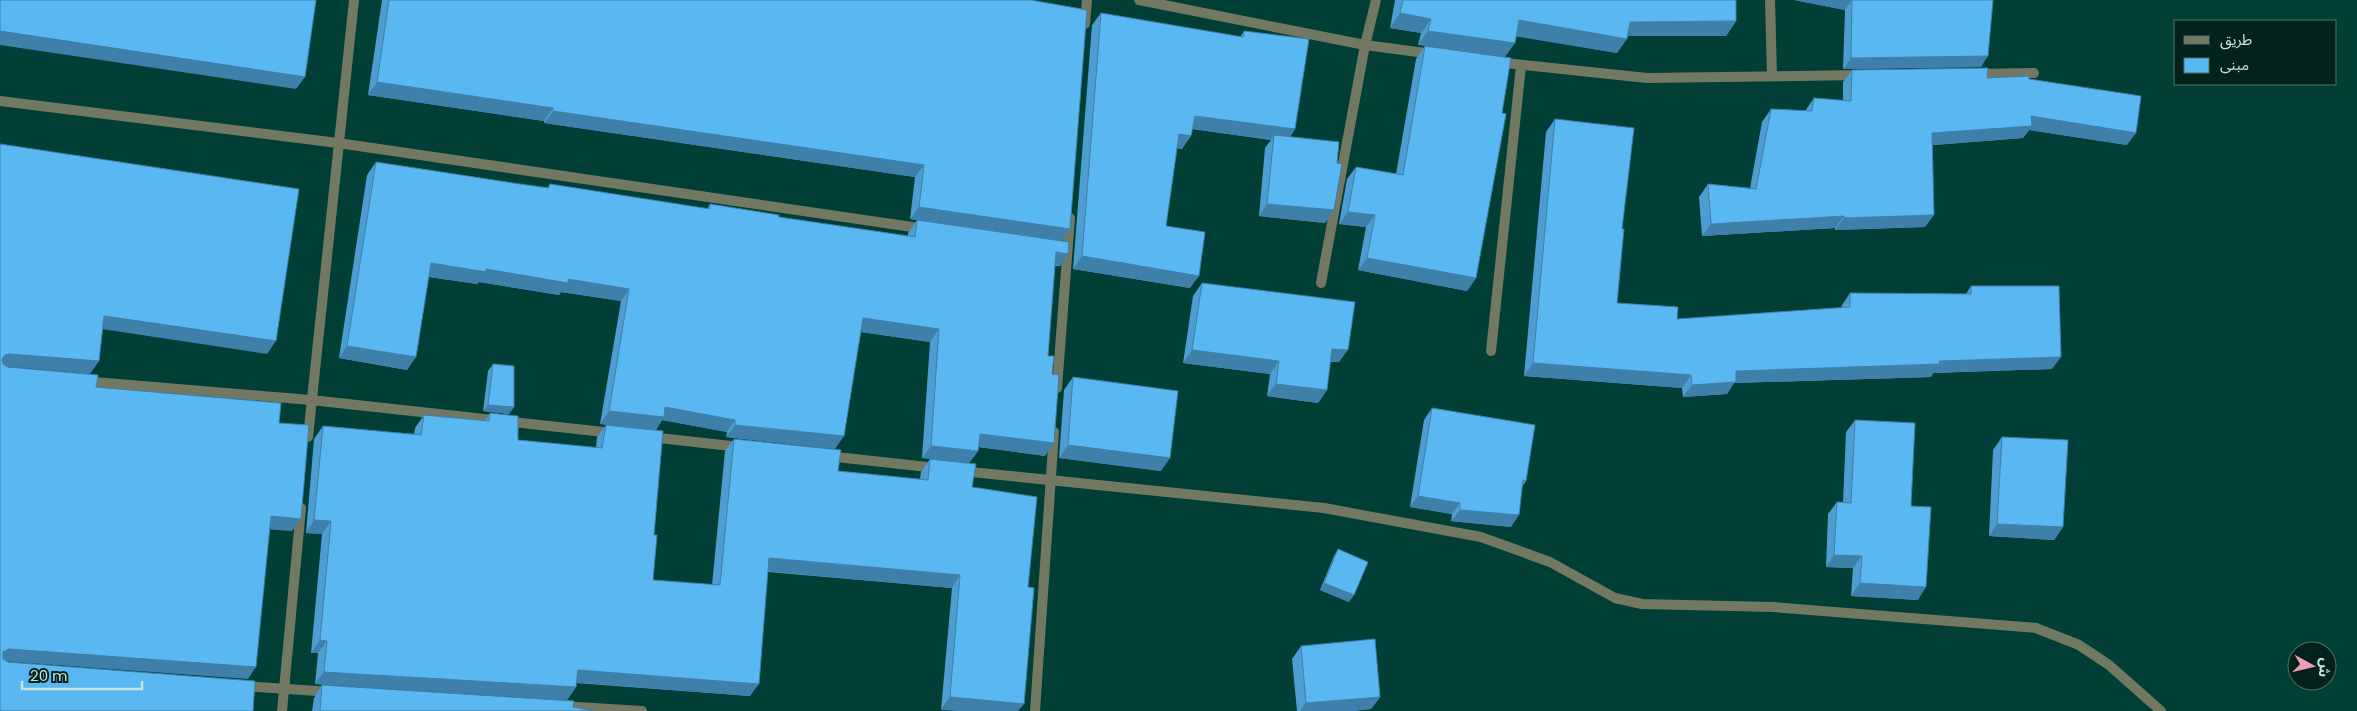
<svg xmlns="http://www.w3.org/2000/svg" width="2357" height="711" font-family="Poppins,'Noto Sans Arabic',sans-serif">
<style>
.lines{fill:none;stroke-linecap:round;stroke-linejoin:round}
.street{stroke:#727862;stroke-width:10}
.wall{fill:#4d9dd0}
.shaded-wall{fill:#3e80a9}
.building{fill:#59b7f2;stroke:#3e80a9}
</style>
<rect width="100%" height="100%" fill="#013e35"/>
<g class="lines">
<path class="street" d="M1139,0L1365,45L1433,54
M1770,0L1772,76
M1085,24L1087,0
M1496,62L1647,78L1861,75
M1976,74L2034,73
M0,101L338,143L926,229
M1321,283L1365,45L1376,0
M1491,351L1521,66
M83,381L311,400L613,433
M1057,388L1070,218
M308,437L354,0
M650,437L740,447
M827,456L937,468
M961,471L1324,508L1481,537L1550,562L1615,598L1642,604L1773,607L2036,628L2079,645L2109,665L2161,711
M241,686L332,692
M561,706L642,711
M282,711L301,508
M1035,711L1054,432"/>
</g>
<path class="wall" d="M382,0H1031L1070,229L1062,241L910,219L915,177L544,123V121L368,95Z
M1395,0H1736V21L1726,36H1628L1617,53L1516,36L1418,45L1421,33L1390,28Z
M1794,0H1993L1981,67L1843,69L1845,10Z
M1101,13L1240,37L1244,31L1295,129L1290,137L1337,163L1334,210L1325,223L1259,216L1265,148L1271,140L1192,129L1182,149L1177,148L1166,226L1190,288L1073,269L1092,25Z
M1425,46L1502,113L1476,278L1467,291L1358,270L1366,227L1339,224L1347,179L1356,167L1396,174L1416,59Z
M1852,70L1987,78L2029,79L2127,145L2029,130L2023,138L1932,145L1925,227L1835,230V228L1702,236L1699,197L1708,184L1750,188L1762,122L1771,109L1805,111L1814,98L1843,101V82Z
M1555,119L1622,229L1617,303L1677,319L1841,308L1842,305L1850,293L1966,294L1971,286L2052,369L1933,373L1931,377L1734,383L1727,394L1683,397L1682,388L1524,376L1546,132Z
M376,162L513,183L547,188L550,184L707,209L710,204L779,217L908,236V233L917,220L1068,254L1060,266H1055L1048,356L1045,456L978,447V451L969,463L922,458L930,342L861,332L835,449L726,437L727,432L662,420L656,430L600,424L621,301L561,292L559,295L479,282L477,284L429,277L407,370L339,358L367,175Z
M1202,283L1339,362H1330L1327,390L1318,403L1267,396L1270,374L1183,363L1193,296Z
M493,364L514,407L509,414L483,411L488,371Z
M1073,377L1161,471L1059,458L1064,390Z
M1432,408L1526,481L1522,487L1511,527L1451,521L1452,514L1410,507L1424,420Z
M490,413L518,440L596,448L597,437L606,425L654,535L653,580L712,585L725,451L734,439L838,471L920,479L921,472L930,459L972,487L1028,587L941,710L952,588L768,572L750,696L576,683V687L567,700L315,684L318,653H311L322,534L306,533L314,439L323,426L414,434L415,428L424,415L485,421Z
M1855,420L1911,506L1918,600L1851,596L1853,568L1826,567L1828,514L1837,502H1843L1846,432Z
M2002,437L2063,527L2054,540L1989,536L1993,450Z
M1338,549L1349,602L1320,590L1334,556Z
M1301,646L1380,697L1371,709L1351,711H1297L1292,659Z
M322,685L573,707L593,711H312L314,698Z"/>
<path class="shaded-wall" d="M1794,0H1852L1845,10Z
M1400,13L1431,19L1421,33L1390,28Z
M1519,20L1627,39L1617,53L1508,35Z
M1736,21L1726,36H1620L1630,22Z
M0,31L305,77L296,89L0,45Z
M1428,31L1515,43L1505,57L1418,45Z
M1988,56L1981,67L1843,69L1851,58Z
M377,82L553,108L544,121L368,95Z
M553,111L924,165L915,177L544,123Z
M1195,116L1295,129L1287,142L1274,135L1271,140L1186,128Z
M2031,116L2136,133L2127,145L2029,130L2023,138L1923,146L1932,133Z
M1179,134L1191,136L1182,149L1171,147Z
M1267,204L1334,210L1325,223L1259,216Z
M919,207L1070,229L1062,241L910,219Z
M1348,212L1375,215L1366,227L1339,224Z
M1934,215L1925,227L1835,230L1844,218Z
M1844,216L1835,228L1702,236L1711,224Z
M1056,252L1068,254L1060,266L1048,264Z
M1082,256L1199,276L1190,288L1073,269Z
M1367,258L1476,278L1467,291L1358,270Z
M431,263L568,279L629,289L621,301L561,292L559,295L479,282L477,284L422,276Z
M104,316L276,341L267,354L95,328Z
M863,318L939,329L930,342L854,331Z
M347,346L416,357L407,370L339,358Z
M1332,349L1348,350L1339,362L1323,361Z
M1192,350L1279,361L1270,374L1183,363Z
M9,354L99,361L90,374L0,366V362L5,355Z
M2061,357L2052,369L1933,373L1931,377L1734,383L1727,394L1683,397L1692,385L1736,371L1939,361Z
M1533,363L1691,375L1682,388L1524,376Z
M1276,384L1327,390L1318,403L1267,396Z
M488,405L514,407L509,414L483,411Z
M665,407L735,420L727,432L662,420L656,430L600,424L609,411Z
M735,425L844,436L835,449L726,437Z
M980,434L1054,443L1045,456L971,446Z
M1068,445L1170,458L1161,471L1059,458Z
M931,446L978,451L969,463L922,458Z
M1418,496L1460,503L1452,514L1410,507Z
M1460,510L1519,515L1511,527L1451,521Z
M271,516L301,519L292,531L262,529Z
M314,520L331,521L322,534L306,533Z
M1997,524L2063,527L2054,540L1989,536Z
M1834,555L1862,556L1853,568L1826,567Z
M769,558L960,575L952,588L761,571Z
M1324,583L1354,595L1349,602L1320,590Z
M1860,583L1926,587L1918,600L1851,596Z
M320,640L327,641L318,653H311Z
M9,649L256,667L248,679L1,661L3,652Z
M578,670L759,684L750,696L569,682Z
M324,672L576,687L567,700L315,684Z
M950,697L1024,704L1018,711H956L941,710Z
M1380,697L1371,709L1351,711H1300L1306,703Z"/>
<path class="building" d="M0,0H316L305,77L0,31Z
M389,0H1031L1087,10L1070,229L919,207L924,165L553,111V108L377,82Z
M1403,0H1736V21L1630,22L1627,39L1519,20L1515,43L1428,31L1431,19L1400,13Z
M1852,0H1993L1988,56L1851,58Z
M1101,13L1243,37L1244,31L1309,39L1295,129L1195,116L1191,136L1179,134L1166,226L1205,232L1199,276L1082,256Z
M1425,46L1511,58L1502,113L1506,114L1476,278L1367,258L1375,215L1348,212L1356,167L1403,175Z
M1988,68L1987,78L2029,76V79L2141,96L2136,133L2031,116L2032,126L1932,133L1934,215L1844,218V216L1711,224L1708,184L1756,189L1771,109L1812,111L1814,98L1851,101L1852,70Z
M1555,119L1634,128L1622,229H1624L1617,303L1678,307L1677,319L1850,307V293L1971,294V286H2059L2061,357L1939,361L1940,364L1736,371V382L1692,385L1691,375L1533,363Z
M1274,135L1339,142L1337,163L1342,164L1334,210L1267,204Z
M0,144L299,189L276,341L104,316L99,361L9,354L5,355L2,359L3,364L8,367L98,375L96,387L281,403L279,423L309,425L301,519L271,516L256,667L9,649L3,652V659L8,662L255,681L253,711H0Z
M376,162L513,183L549,188L550,184L710,209V204L779,215V217L915,237L917,220L1069,242L1068,254L1056,252L1048,356H1054L1052,374L1059,375L1054,443L980,434L978,451L931,446L939,329L863,318L844,436L735,425V420L665,407L664,417L609,411L629,289L568,279V283L486,269V272L431,263L416,357L347,346Z
M1202,283L1355,302L1348,350L1332,349L1327,390L1276,384L1279,361L1192,350Z
M493,364L514,366V407L488,405Z
M1073,377L1178,391L1170,458L1068,445Z
M1432,408L1535,425L1526,481L1523,480L1519,515L1460,510V503L1418,496Z
M490,413L518,416V440L602,448L606,425L663,431L654,535H657L653,580L720,585L734,439L841,450L838,471L928,480L930,459L976,464L972,487L1037,497L1028,587L1034,588L1024,704L950,697L960,575L769,558L759,684L578,670L576,687L324,672L327,641L320,640L331,521L314,520L323,426L421,435L424,415L489,421Z
M1855,420L1915,423L1911,506L1931,507L1926,587L1860,583L1862,556L1834,555L1837,502L1851,503Z
M2002,437L2068,440L2063,527L1997,524Z
M1338,549L1368,562L1354,595L1324,583Z
M1375,639L1380,697L1306,703L1301,646Z
M322,685L574,701L573,707L593,711H320Z"/>
<rect x="2174" y="20" width="162" height="65" fill="#04221c" stroke="#507069"/>
<rect x="2184" y="36" width="25" height="8" fill="#727862" stroke="#507069"/>
<text x="2220" y="45" font-size="15" fill="#c2e4dc">طريق</text>
<rect x="2184" y="58" width="25" height="15" fill="#59b7f2" stroke="#507069"/>
<text x="2220" y="70" font-size="15" fill="#c2e4dc">مبنى</text>
<g transform="translate(2312 666) rotate(98)"><circle r="24" fill="#04221c" stroke="#507069"/>
<path d="M0-4L9 19L0 12L-9 19Z" fill="#f09ab6"/>
<text y="-8" font-size="14" font-weight="bold" text-anchor="middle" fill="#c2e4dc">ش</text>
</g>
<path d="M22 681v8h120v-8" fill="none" stroke="#c2e4dc" stroke-width="2.5"/>
<text x="30" y="681" font-size="15" fill="#c2e4dc" stroke="#04221c" stroke-width="4" paint-order="stroke">20 m</text>
</svg>
